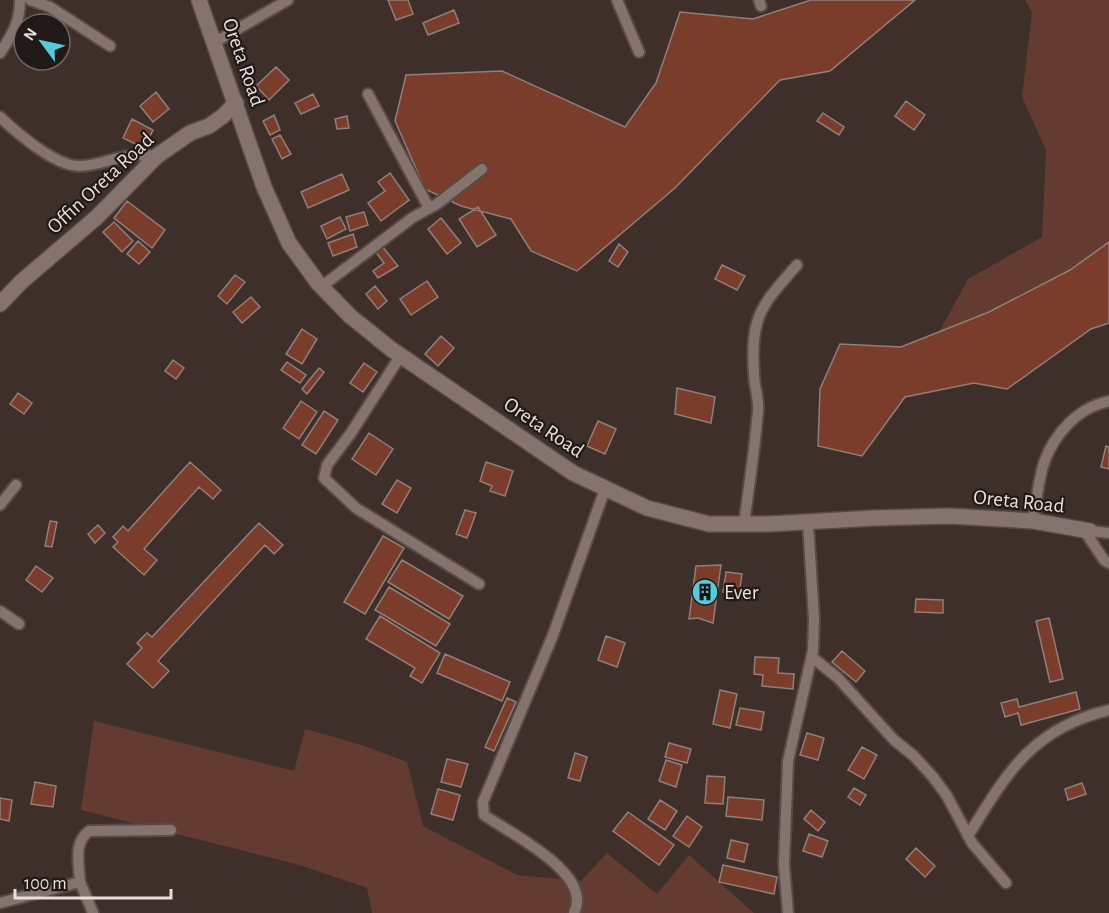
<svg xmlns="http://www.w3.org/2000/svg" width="1109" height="913" font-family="'Alegreya Sans',sans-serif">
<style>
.green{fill:#633b31}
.building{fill:#7a3d2c;stroke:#917e79;stroke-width:1.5}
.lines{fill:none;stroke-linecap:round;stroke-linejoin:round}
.street-casing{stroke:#584b47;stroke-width:14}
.secondary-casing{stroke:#584b47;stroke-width:18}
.street{stroke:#85736e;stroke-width:10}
.secondary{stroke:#85736e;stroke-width:15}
.labels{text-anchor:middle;stroke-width:4.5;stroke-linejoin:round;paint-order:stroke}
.street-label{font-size:21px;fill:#e9dedb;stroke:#211917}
.poi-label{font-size:21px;fill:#e9dedb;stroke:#211917;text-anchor:start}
</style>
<rect width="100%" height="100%" fill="#3f2f2b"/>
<path class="green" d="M1025,0H1109V242L1070,270L989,312L939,332L968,279L1042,237L1046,150L1022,97L1032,12Z
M94,721L294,771L305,729L362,745L407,762L423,826L517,875L581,881L607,853L657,894L689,855L754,913H372L367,888L300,865L81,810Z"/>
<path class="building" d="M388,0H408L413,14L396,20Z
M811,0H915L830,71L780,80L675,188L577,271L531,251L511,219L461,206L425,189L395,121L406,75L502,71L625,127L656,83L680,12L753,19Z
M454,10L459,23L428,35L423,23Z
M276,67L289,80L269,100L256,86Z
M156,92L169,109L153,122L140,106Z
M313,94L319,106L301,114L295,103Z
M906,101L925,115L914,130L895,116Z
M823,113L844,127L839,135L817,121Z
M274,115L280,130L270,135L263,121Z
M347,116L349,128L337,129L335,119Z
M132,119L153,130L144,148L123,138Z
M280,135L291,154L282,159L272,139Z
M390,173L409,200L381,221L368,203L385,191L378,182Z
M342,174L349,190L308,208L301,192Z
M127,201L165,230L152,248L114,218Z
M478,207L496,235L477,247L459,219Z
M364,212L368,225L350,231L346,217Z
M340,217L346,229L327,239L321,226Z
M441,218L461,243L447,254L428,229Z
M114,222L133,241L122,252L103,232Z
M353,234L357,247L333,256L328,243Z
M138,241L150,252L139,264L127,254Z
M1109,242V323L1091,329L1007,389L974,383L905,397L862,456L818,446L820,389L840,344L901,347L989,312L1070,270Z
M619,244L628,252L618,267L609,261Z
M382,246L398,266L378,278L373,271L384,263L375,251Z
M722,265L745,276L737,290L715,279Z
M235,275L245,282L227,304L218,296Z
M427,281L438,297L411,315L400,299Z
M375,286L387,301L378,309L366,294Z
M251,297L260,307L242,323L233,312Z
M302,329L317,339L302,364L286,354Z
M441,336L454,348L438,366L425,354Z
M173,360L184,368L176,379L165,371Z
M287,362L306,375L300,383L281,370Z
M364,363L377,372L363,392L350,383Z
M319,368L324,372L307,394L302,389Z
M677,388L715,397L711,423L675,414Z
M18,393L32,403L24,414L10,404Z
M301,401L317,412L299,439L283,428Z
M324,411L338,420L316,454L302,445Z
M598,421L616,429L605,454L587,446Z
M369,433L393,449L376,475L352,459Z
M1106,446L1109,447V469L1101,467Z
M190,462L221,490L213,499L199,487L144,549L157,560L144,575L113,547L118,542L113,537L123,526L128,531Z
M486,462L513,471L505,496L490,491L492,486L480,481Z
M397,480L411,488L397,513L382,504Z
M465,510L476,513L467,538L456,534Z
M50,521L57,522L52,547L45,546Z
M259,523L283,545L274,554L265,545L158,661L169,671L153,688L127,664L142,648L137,643L147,633L152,637Z
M98,525L105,533L95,543L88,534Z
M383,536L404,548L365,614L344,602Z
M402,560L463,596L449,619L388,582Z
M721,565L713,623L698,618L689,619L696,566Z
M36,566L53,578L42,592L26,580Z
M726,572L742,574L739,594L723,592Z
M389,587L450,624L436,646L375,610Z
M916,599L943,600V613L915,612Z
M380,616L440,653L422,683L410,676L415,668L366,639Z
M1049,618L1063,679L1050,682L1036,621Z
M606,636L625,643L617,667L598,660Z
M842,651L865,671L856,682L832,662Z
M445,654L510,682L502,701L437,673Z
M755,657L779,658L778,673L794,674L793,689L762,686L763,675L754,674Z
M720,690L737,694L730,728L713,724Z
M1076,692L1080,709L1021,725L1018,713L1005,717L1001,703L1017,699L1019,707Z
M507,698L516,702L494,751L485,747Z
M740,708L764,712L761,730L736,725Z
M807,733L824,738L818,760L800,755Z
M669,743L691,749L687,763L665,757Z
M862,747L877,755L864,779L848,770Z
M575,753L587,757L580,781L568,778Z
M447,759L468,764L461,787L441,782Z
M666,760L682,765L676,787L659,781Z
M707,776L725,777L723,804L705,803Z
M35,782L56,786L53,807L31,804Z
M1082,783L1086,794L1068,800L1065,789Z
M854,788L866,795L860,805L848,797Z
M438,789L460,795L453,820L431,814Z
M728,797L764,800L762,820L726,816Z
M0,798L12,800L9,821L0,819Z
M660,800L677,811L665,830L648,819Z
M811,810L825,822L818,831L804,819Z
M628,812L674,845L659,865L613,831Z
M687,816L702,827L689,847L673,836Z
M809,834L828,841L822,857L803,851Z
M731,840L748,844L744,862L727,858Z
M916,848L935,866L925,877L906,859Z
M723,865L777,877L774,894L719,882Z"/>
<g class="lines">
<defs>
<path id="street" d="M30,0L50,7L110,46
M617,0L639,52
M759,0L761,6
M215,42L288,0
M0,53C12,35 20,22 20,0
M368,94L429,208
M0,117C17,133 55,166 79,166C97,166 112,158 129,156C138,154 148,156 157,156
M321,287L412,218L437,204L482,169
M401,355L351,433L327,465L324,478L356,508L479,584
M0,505L16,485
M1033,521C1040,480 1039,454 1069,423C1082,411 1092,405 1109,401
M744,524C749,486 755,448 758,410C759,399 754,386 754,374C750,316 761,306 797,265
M1109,533L1090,531L1088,536L1104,560L1109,563
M0,611L19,624
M812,657L838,678L894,740L914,756L933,777L947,796L972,843L1006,883
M968,836C1007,773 1032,728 1109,710
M80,882C79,864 73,843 89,831L171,830
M0,903L80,882L93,913
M574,913C594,873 509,833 484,815L483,802L553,635L605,489
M788,913L784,864L788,761L813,650L814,619L808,522"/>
<path id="secondary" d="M199,0L264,187L289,243L318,283L350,316L391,349L573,473L647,508L709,524H769L874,518L950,516L1033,521L1090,531
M0,304L21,282L97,217L157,156L190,133L209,126L223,116L236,103"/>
</defs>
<use href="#street" class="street-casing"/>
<use href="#secondary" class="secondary-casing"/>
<use href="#street" class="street"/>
<use href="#secondary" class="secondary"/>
</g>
<defs>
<symbol id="building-disc" viewBox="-11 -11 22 22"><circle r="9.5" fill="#53cbdb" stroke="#211917"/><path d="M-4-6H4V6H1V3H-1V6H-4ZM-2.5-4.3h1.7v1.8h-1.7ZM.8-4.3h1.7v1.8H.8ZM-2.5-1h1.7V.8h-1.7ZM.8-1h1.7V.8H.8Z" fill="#111"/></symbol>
</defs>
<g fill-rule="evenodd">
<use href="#building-disc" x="690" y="577" width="30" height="30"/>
</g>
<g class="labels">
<g class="street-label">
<text transform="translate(244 62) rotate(71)" y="7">Oreta Road</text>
<text transform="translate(100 183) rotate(-43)" y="7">Offin Oreta Road</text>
<text transform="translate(544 427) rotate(34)" y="7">Oreta Road</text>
<text transform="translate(1019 501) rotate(6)" y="7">Oreta Road</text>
</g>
<g class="poi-label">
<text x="724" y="599">Ever</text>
</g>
</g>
<g transform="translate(42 42) rotate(303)"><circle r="28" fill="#211917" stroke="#716865" stroke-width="1.5"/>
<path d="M0-4.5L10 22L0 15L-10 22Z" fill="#53cbdb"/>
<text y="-9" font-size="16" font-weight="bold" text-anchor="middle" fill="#e9dedb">N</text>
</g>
<path d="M15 889v9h156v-9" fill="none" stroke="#e9dedb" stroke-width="3"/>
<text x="24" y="889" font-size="18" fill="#e9dedb" stroke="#211917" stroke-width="4.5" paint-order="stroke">100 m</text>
</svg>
